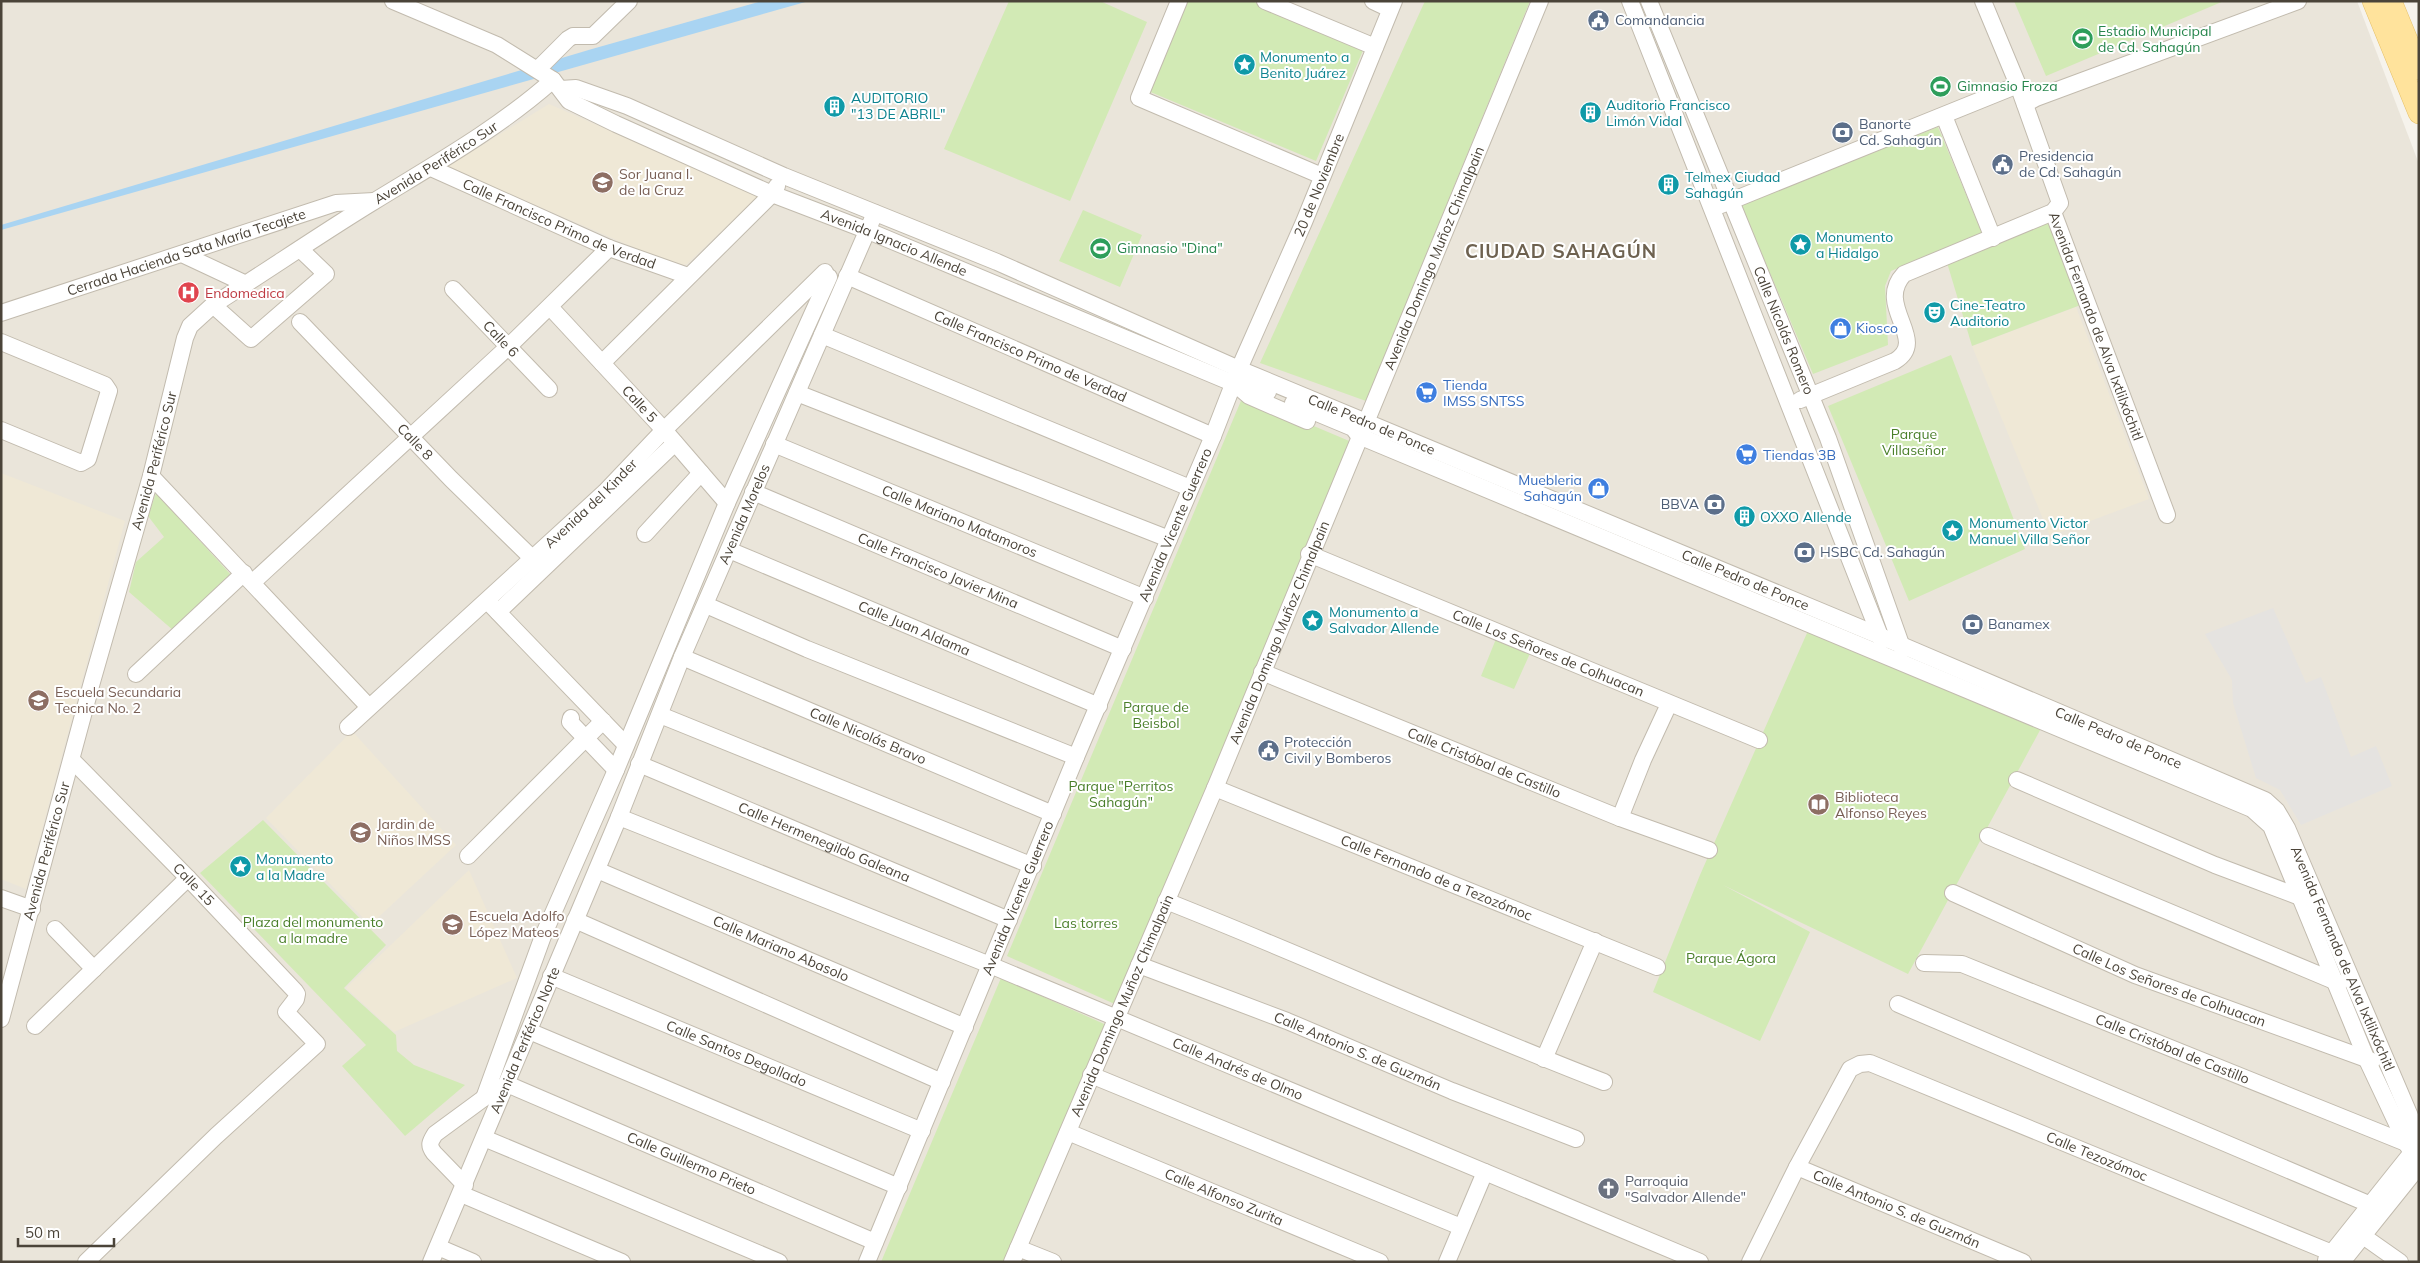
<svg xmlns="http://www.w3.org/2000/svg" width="2420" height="1263" font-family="Mulish,sans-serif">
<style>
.residential{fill:#eae5da}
.education{fill:#efe8d6}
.green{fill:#d2eab5}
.parking{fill:#e5e3e0}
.water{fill:#a9d4f2}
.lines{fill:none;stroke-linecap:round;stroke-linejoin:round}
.minor-casing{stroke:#c2bbae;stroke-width:18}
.major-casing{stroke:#e6c16a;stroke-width:22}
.minor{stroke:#fff;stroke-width:16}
.major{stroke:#ffe39c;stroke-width:21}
.labels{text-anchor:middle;stroke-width:4;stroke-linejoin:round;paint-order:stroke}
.service-label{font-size:14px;fill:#4e5e75;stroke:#fff;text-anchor:start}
.leisure-label{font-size:14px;fill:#27864d;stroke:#fff;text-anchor:start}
.culture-label{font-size:14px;fill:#0d838f;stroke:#fff;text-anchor:start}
.street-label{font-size:14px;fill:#4b4439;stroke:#fff}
.education-label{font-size:14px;fill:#785e54;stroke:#fff;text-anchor:start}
.health-label{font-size:14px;fill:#be3a42;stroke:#fff;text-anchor:start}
.shop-label{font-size:14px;fill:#366cbe;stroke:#fff;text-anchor:start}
.park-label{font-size:14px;fill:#4a7f2a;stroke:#fff}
.worship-label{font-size:14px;fill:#5b616d;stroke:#fff;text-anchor:start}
.district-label{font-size:19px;font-weight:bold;letter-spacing:1px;fill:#6e6250;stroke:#fff}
</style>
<rect width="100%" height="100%" fill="#f6f3ec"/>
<path class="residential" d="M1,1H2357L2419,164V1262H1Z"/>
<path class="education" d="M549,104L758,196L687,264L677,266L447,167Z
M2076,307L2149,499L2050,536L1972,346Z
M1,473L125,521L26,889L1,879Z
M352,731L456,845L370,925L266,818Z
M469,870L517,978L394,1032L346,988Z"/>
<path class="green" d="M1009,1H1100L1147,22L1070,201L944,149Z
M1186,1H1252L1364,48L1316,161L1148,91Z
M1425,1H1530L1366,401L1260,363Z
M2014,1H2224L2046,76Z
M1938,127L1982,233L1891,271L1885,286L1888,345L1813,374L1741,205Z
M1083,210L1142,235L1120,287L1059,261Z
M2053,212L2086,303L1972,346L1945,256Z
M1951,355L2025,549L1909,601L1828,406Z
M1243,396L1354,443L1117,1005L1007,956Z
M156,493L232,576L174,631L129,592L136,562L164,537L148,516Z
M1811,624L2045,721L1908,974L1723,885L1810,932L1760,1041L1653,992L1700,875Z
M1498,634L1532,649L1514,689L1481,676Z
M263,820L386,945L344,988L396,1035L397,1051L414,1065L465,1085L405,1136L342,1066L366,1045L200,873Z
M1001,978L1111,1027L1010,1262H881Z"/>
<path class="parking" d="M2273,608L2306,683L2321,677L2351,757L2376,746L2392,786L2301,825L2280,790L2256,778L2233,703L2232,680L2205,634Z"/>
<path class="water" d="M762,1H809L1,230V225L592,49Z"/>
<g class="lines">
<defs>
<g id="minor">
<path id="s1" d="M393,1L497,45L553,80L569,101L616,124L772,194L866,230L1235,384L1249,396L1307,421"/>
<path d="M1179,1L1139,98L1322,176"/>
<path d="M1265,1L1375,47"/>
<path d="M1373,1L1390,9"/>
<path d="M1630,1L1882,641"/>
<path id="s2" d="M1649,1L1828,438L1903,650"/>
<path d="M538,69L568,39L573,36H593L629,1"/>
<path id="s3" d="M561,89L576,88L627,106L784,176L997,262L1239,369L1880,636L2265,800L2277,811L2287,828L2419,1137"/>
<path d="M2025,104L2036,98L2298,1"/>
<path d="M1944,116L1993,238"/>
<path id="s4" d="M431,168L609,248L688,276"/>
<path d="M1721,205L2018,85"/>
<path id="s5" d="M2053,212L2167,515"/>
<path d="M182,254L246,284"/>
<path id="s6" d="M847,276L1213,436"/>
<path id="s7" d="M453,289L549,389"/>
<path d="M213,305L251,339L326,274L300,249"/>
<path id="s8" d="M550,307L664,430L727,503"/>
<path id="s9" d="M1,313L336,203L374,201"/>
<path id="s10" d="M300,322L451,479L533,559"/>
<path d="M822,335L1190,488"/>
<path d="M1,342L105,385L109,391L88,459L81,463L1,430"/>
<path d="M602,363L772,194L777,186"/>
<path d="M1235,384L1252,385L1268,392"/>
<path d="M797,393L1169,539"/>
<path d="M1800,400L1895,361C1930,340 1874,306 1904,274L2053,212L2060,203L2018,85L1983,1"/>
<path d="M1293,403L1353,428L1359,436L2252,809L2271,826L2367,1060L2406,1143L2419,1164"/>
<path id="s11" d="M774,444L1145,598"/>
<path d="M151,476L369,707"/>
<path id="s12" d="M753,492L1123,649"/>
<path d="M645,534L701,473"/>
<path id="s13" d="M729,550L1099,706"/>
<path id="s14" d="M1309,554L1759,740"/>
<path d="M253,582L508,347L609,248"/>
<path d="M491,605L626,745"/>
<path d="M706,605L807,649L1076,757"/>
<path d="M498,612L675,443"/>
<path id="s15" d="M682,657L1053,814"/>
<path id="s16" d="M1262,672L1620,818L1709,850"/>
<path d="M136,674L244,573"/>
<path d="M660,715L1033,866"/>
<path d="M571,718L570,722L616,770"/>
<path id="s17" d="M348,727L605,492L664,430L825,272"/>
<path id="s18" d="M72,760L188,878L295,991L297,994L296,999L286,1012L317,1044L216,1136L86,1262"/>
<path id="s19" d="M639,764L1009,920"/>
<path d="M2017,780L2215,865L2300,897"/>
<path id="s20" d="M1215,788L1657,967"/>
<path id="s21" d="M619,817L990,965L1700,1262"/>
<path d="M1620,818L1643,760L1669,704"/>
<path d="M1988,836L2339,983"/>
<path d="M468,856L603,721"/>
<path id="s22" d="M597,870L965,1027"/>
<path id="s23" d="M1953,893L2135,975L2372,1061"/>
<path d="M1,898L32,909"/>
<path d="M1166,901C1313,959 1456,1025 1604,1082"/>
<path d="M575,920L942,1082"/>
<path d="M55,929L94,969"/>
<path id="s24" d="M1924,963L1962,964L2406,1143L2411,1140"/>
<path id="s25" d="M1139,965L1287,1021L1452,1091L1576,1139"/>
<path id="s26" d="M551,976L922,1131"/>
<path d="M1898,1004L2371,1205"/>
<path id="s27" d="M1,1019L92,682L151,476L185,338L190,326L213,305C267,271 319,235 373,202C435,164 499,128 553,80"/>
<path d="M35,1026L188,878"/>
<path d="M529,1031L899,1187"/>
<path d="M1544,1059L1595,941"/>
<path d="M1091,1075L1461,1227"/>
<path d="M484,1098L543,936L616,770L727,503L829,277"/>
<path id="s28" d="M1068,1132L1380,1262"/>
<path d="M484,1138L779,1262"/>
<path id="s29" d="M1797,1167L2023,1262"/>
<path id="s30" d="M465,1185L434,1153C428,1145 430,1142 435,1134L484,1098L507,1084L875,1242"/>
<path d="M461,1194L622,1262"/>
<path d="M2363,1236L2400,1262"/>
<path d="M438,1247L473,1262"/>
<path d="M1018,1248L1053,1262"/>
<path d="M2326,1260L2417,1146"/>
<path id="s31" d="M431,1262L619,817L682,657L875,213"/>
<path id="s32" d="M867,1262L1076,757L1213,436L1239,369L1304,222L1394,1"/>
<path id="s33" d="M1012,1262L1215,788L1540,1"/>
<path d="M1447,1262L1485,1172"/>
<path id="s34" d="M1750,1262L1797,1167L1850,1069L1860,1064L1870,1063L2332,1253"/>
<path d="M2342,1262L2419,1166"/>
</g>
<path id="major" d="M2373,1L2419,113
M2391,1L2419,69"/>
</defs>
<use href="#minor" class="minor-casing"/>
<use href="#major" class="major-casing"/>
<use href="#minor" class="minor"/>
<use href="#major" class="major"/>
</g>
<defs>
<symbol id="civic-disc" viewBox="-11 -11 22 22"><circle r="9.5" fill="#5c6f8a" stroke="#fff"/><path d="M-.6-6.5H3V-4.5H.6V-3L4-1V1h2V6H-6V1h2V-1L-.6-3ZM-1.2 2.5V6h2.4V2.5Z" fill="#fff"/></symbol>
<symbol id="stadium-disc" viewBox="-11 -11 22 22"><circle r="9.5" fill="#2e9e5b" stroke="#fff"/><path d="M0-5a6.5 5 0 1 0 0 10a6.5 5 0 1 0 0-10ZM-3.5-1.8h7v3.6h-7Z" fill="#fff"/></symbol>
<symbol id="sight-disc" viewBox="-11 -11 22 22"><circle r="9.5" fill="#0f9aa8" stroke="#fff"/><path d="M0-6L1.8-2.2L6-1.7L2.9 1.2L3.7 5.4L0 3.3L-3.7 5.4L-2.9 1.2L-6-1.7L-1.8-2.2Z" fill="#fff"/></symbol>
<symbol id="building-disc" viewBox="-11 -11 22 22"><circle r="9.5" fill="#0f9aa8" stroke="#fff"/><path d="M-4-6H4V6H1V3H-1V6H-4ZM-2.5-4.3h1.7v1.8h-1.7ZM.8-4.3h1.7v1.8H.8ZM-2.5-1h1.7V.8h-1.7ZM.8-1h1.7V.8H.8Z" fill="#fff"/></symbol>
<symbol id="bank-disc" viewBox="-11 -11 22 22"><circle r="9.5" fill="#5c6f8a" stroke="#fff"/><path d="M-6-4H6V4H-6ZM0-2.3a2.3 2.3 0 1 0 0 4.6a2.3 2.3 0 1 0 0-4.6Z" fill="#fff"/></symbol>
<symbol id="school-disc" viewBox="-11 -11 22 22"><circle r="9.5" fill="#8d6e63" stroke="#fff"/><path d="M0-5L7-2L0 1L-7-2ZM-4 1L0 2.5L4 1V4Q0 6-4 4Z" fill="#fff"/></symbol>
<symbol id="hospital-disc" viewBox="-11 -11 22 22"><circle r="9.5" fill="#e0444e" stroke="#fff"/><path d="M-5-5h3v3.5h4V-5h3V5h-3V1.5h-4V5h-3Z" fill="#fff"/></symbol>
<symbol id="theatre-disc" viewBox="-11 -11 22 22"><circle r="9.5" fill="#0f9aa8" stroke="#fff"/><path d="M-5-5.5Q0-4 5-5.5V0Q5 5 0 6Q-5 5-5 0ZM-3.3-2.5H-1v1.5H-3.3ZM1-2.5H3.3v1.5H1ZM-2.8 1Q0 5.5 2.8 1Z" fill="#fff"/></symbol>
<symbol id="shop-disc" viewBox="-11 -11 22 22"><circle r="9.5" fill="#3f7fe0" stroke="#fff"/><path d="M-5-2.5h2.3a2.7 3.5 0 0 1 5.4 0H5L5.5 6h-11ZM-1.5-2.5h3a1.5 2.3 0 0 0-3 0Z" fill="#fff"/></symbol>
<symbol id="supermarket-disc" viewBox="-11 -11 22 22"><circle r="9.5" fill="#3f7fe0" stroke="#fff"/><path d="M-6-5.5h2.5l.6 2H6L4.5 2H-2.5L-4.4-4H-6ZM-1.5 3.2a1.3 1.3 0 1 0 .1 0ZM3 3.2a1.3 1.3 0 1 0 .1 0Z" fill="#fff"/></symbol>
<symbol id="library-disc" viewBox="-11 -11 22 22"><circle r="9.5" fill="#8d6e63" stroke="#fff"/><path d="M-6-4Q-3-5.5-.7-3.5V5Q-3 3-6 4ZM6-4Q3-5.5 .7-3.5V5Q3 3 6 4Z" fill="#fff"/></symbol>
<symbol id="church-disc" viewBox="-11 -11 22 22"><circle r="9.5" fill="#6b7280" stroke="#fff"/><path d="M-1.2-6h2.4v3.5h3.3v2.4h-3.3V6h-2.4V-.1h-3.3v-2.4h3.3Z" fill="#fff"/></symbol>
</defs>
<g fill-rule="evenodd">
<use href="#civic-disc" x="1586" y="8" width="25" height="25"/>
<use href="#stadium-disc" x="2070" y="26" width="25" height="25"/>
<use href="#sight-disc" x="1232" y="52" width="25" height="25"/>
<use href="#stadium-disc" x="1928" y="74" width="25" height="25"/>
<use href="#building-disc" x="822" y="94" width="25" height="25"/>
<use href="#building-disc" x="1578" y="100" width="25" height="25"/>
<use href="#bank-disc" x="1830" y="120" width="25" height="25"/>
<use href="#civic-disc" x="1990" y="152" width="25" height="25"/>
<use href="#school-disc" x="590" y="170" width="25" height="25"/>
<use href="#building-disc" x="1656" y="172" width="25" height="25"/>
<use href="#sight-disc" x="1788" y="232" width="25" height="25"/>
<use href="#stadium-disc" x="1088" y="236" width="25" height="25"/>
<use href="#hospital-disc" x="176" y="280" width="25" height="25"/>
<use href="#theatre-disc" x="1922" y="300" width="25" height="25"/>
<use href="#shop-disc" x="1828" y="316" width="25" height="25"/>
<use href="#supermarket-disc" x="1414" y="380" width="25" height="25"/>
<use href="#supermarket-disc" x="1734" y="442" width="25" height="25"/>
<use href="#shop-disc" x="1586" y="476" width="25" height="25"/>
<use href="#bank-disc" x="1702" y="492" width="25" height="25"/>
<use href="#building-disc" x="1732" y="504" width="25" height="25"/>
<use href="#sight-disc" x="1940" y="518" width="25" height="25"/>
<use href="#bank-disc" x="1792" y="540" width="25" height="25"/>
<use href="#sight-disc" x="1300" y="608" width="25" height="25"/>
<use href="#bank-disc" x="1960" y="612" width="25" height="25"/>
<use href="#school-disc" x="26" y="688" width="25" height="25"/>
<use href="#civic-disc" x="1256" y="738" width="25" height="25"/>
<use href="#library-disc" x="1806" y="792" width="25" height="25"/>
<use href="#school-disc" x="348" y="820" width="25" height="25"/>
<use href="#sight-disc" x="228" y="854" width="25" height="25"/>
<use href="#school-disc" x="440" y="912" width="25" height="25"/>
<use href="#church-disc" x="1596" y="1176" width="25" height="25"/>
</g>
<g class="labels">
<g class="service-label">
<text x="1615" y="25">Comandancia</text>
<text x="1859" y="129">Banorte<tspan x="1859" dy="16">Cd. Sahagún</tspan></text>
<text x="2019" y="161">Presidencia<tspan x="2019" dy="16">de Cd. Sahagún</tspan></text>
<text x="1699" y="509" text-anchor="end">BBVA</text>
<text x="1820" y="557">HSBC Cd. Sahagún</text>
<text x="1988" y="629">Banamex</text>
<text x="1284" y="747">Protección<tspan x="1284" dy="16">Civil y Bomberos</tspan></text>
</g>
<g class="leisure-label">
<text x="2098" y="36">Estadio Municipal<tspan x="2098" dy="16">de Cd. Sahagún</tspan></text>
<text x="1957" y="91">Gimnasio Froza</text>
<text x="1117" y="253">Gimnasio "Dina"</text>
</g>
<g class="culture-label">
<text x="1260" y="62">Monumento a<tspan x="1260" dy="16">Benito Juárez</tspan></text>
<text x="851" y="103">AUDITORIO<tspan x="851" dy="16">"13 DE ABRIL"</tspan></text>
<text x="1606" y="110">Auditorio Francisco<tspan x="1606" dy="16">Limón Vidal</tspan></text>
<text x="1685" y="182">Telmex Ciudad<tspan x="1685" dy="16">Sahagún</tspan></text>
<text x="1816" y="242">Monumento<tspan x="1816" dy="16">a Hidalgo</tspan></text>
<text x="1950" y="310">Cine-Teatro<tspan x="1950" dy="16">Auditorio</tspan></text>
<text x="1760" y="522">OXXO Allende</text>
<text x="1969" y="528">Monumento Victor<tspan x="1969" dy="16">Manuel Villa Señor</tspan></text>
<text x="1329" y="617">Monumento a<tspan x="1329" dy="16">Salvador Allende</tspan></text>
<text x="256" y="864">Monumento<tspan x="256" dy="16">a la Madre</tspan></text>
</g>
<g class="street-label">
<text dy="5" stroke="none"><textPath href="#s27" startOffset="1014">Avenida Periférico Sur</textPath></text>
<text dy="5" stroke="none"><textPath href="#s32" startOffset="1168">20 de Noviembre</textPath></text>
<text dy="5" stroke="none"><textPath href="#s4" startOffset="140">Calle Francisco Primo de Verdad</textPath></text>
<text dy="5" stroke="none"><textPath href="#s1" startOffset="560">Avenida Ignacio Allende</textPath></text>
<text dy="5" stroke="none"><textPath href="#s9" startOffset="195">Cerrada Hacienda Sata María Tecajete</textPath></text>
<text dy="5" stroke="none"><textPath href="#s33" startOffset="1089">Avenida Domingo Muñoz Chimalpain</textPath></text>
<text dy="5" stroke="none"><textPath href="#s5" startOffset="122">Avenida Fernando de Alva Ixtlilxóchitl</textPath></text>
<text dy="5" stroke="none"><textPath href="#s2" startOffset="356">Calle Nicolás Romero</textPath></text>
<text dy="5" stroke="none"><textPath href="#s7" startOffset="69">Calle 6</textPath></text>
<text dy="5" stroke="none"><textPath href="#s6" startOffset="200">Calle Francisco Primo de Verdad</textPath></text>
<text dy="5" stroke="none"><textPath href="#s8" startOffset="132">Calle 5</textPath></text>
<text dy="5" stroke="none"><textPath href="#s3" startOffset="879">Calle Pedro de Ponce</textPath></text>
<text dy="5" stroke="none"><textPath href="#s10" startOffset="166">Calle 8</textPath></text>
<text dy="5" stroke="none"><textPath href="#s27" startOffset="579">Avenida Periférico Sur</textPath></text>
<text dy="5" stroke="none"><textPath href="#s17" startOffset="330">Avenida del Kinder</textPath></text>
<text dy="5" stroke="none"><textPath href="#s31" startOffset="811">Avenida Morelos</textPath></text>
<text dy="5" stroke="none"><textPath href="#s11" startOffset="201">Calle Mariano Matamoros</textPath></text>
<text dy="5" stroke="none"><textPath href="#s32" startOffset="799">Avenida Vicente Guerrero</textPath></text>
<text dy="5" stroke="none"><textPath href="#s12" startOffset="201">Calle Francisco Javier Mina</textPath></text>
<text dy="5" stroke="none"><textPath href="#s3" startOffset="1284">Calle Pedro de Ponce</textPath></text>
<text dy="5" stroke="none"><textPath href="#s13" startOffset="201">Calle Juan Aldama</textPath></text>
<text dy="5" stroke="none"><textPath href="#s33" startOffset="684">Avenida Domingo Muñoz Chimalpain</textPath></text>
<text dy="5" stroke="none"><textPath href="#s14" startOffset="259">Calle Los Señores de Colhuacan</textPath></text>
<text dy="5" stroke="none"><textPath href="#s15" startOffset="202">Calle Nicolás Bravo</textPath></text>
<text dy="5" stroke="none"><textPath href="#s3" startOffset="1689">Calle Pedro de Ponce</textPath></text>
<text dy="5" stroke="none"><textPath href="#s16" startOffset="240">Calle Cristóbal de Castillo</textPath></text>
<text dy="5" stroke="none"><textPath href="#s19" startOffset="201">Calle Hermenegildo Galeana</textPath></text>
<text dy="5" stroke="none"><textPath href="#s27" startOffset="174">Avenida Periférico Sur</textPath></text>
<text dy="5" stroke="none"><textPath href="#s20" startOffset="239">Calle Fernando de a Tezozómoc</textPath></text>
<text dy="5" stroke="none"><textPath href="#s18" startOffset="174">Calle 15</textPath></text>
<text dy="5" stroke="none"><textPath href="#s32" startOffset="394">Avenida Vicente Guerrero</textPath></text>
<text dy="5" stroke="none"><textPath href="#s22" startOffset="200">Calle Mariano Abasolo</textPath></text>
<text dy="5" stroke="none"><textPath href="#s3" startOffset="2026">Avenida Fernando de Alva Ixtlilxóchitl</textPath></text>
<text dy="5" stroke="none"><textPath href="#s23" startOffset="235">Calle Los Señores de Colhuacan</textPath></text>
<text dy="5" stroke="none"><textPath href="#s33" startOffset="279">Avenida Domingo Muñoz Chimalpain</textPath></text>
<text dy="5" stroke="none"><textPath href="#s31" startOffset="241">Avenida Periférico Norte</textPath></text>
<text dy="5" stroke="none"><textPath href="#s24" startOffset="265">Calle Cristóbal de Castillo</textPath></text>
<text dy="5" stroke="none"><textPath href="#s25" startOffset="235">Calle Antonio S. de Guzmán</textPath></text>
<text dy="5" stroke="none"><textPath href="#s26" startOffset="201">Calle Santos Degollado</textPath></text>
<text dy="5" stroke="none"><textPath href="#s21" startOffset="668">Calle Andrés de Olmo</textPath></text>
<text dy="5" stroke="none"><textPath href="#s34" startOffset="484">Calle Tezozómoc</textPath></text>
<text dy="5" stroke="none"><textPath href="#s30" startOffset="354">Calle Guillermo Prieto</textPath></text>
<text dy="5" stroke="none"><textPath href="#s28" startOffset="169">Calle Alfonso Zurita</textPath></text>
<text dy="5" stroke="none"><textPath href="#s29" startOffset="108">Calle Antonio S. de Guzmán</textPath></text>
</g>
<g class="education-label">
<text x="619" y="179">Sor Juana I.<tspan x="619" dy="16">de la Cruz</tspan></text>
<text x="55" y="697">Escuela Secundaria<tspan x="55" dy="16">Tecnica No. 2</tspan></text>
<text x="1835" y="802">Biblioteca<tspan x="1835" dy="16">Alfonso Reyes</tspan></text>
<text x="377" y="829">Jardin de<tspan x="377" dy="16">Niños IMSS</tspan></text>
<text x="469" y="921">Escuela Adolfo<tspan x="469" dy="16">López Mateos</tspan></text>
</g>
<g class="health-label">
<text x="205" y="298">Endomedica</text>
</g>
<g class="shop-label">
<text x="1856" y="333">Kiosco</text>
<text x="1443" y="390">Tienda<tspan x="1443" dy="16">IMSS SNTSS</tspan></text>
<text x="1763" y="460">Tiendas 3B</text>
<text x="1582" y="485" text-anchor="end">Muebleria<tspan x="1582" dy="16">Sahagún</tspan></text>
</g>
<g class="park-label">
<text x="1914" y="439">Parque<tspan x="1914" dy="16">Villaseñor</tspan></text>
<text x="1156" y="712">Parque de<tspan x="1156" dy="16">Beisbol</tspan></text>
<text x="1121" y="791">Parque "Perritos<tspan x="1121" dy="16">Sahagún"</tspan></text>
<text x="313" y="927">Plaza del monumento<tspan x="313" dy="16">a la madre</tspan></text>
<text x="1086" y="928">Las torres</text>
<text x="1731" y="963">Parque Ágora</text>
</g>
<g class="worship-label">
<text x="1625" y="1186">Parroquia<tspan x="1625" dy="16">"Salvador Allende"</tspan></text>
</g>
<g class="district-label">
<text x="1561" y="258">CIUDAD SAHAGÚN</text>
</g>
</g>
<rect width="2420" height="1263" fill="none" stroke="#4b4439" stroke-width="5"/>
<path d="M18 1238v8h96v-8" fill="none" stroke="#4b4439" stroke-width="2.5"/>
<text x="25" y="1238" font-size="15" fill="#4b4439" stroke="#ffffff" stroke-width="4" paint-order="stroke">50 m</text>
</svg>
